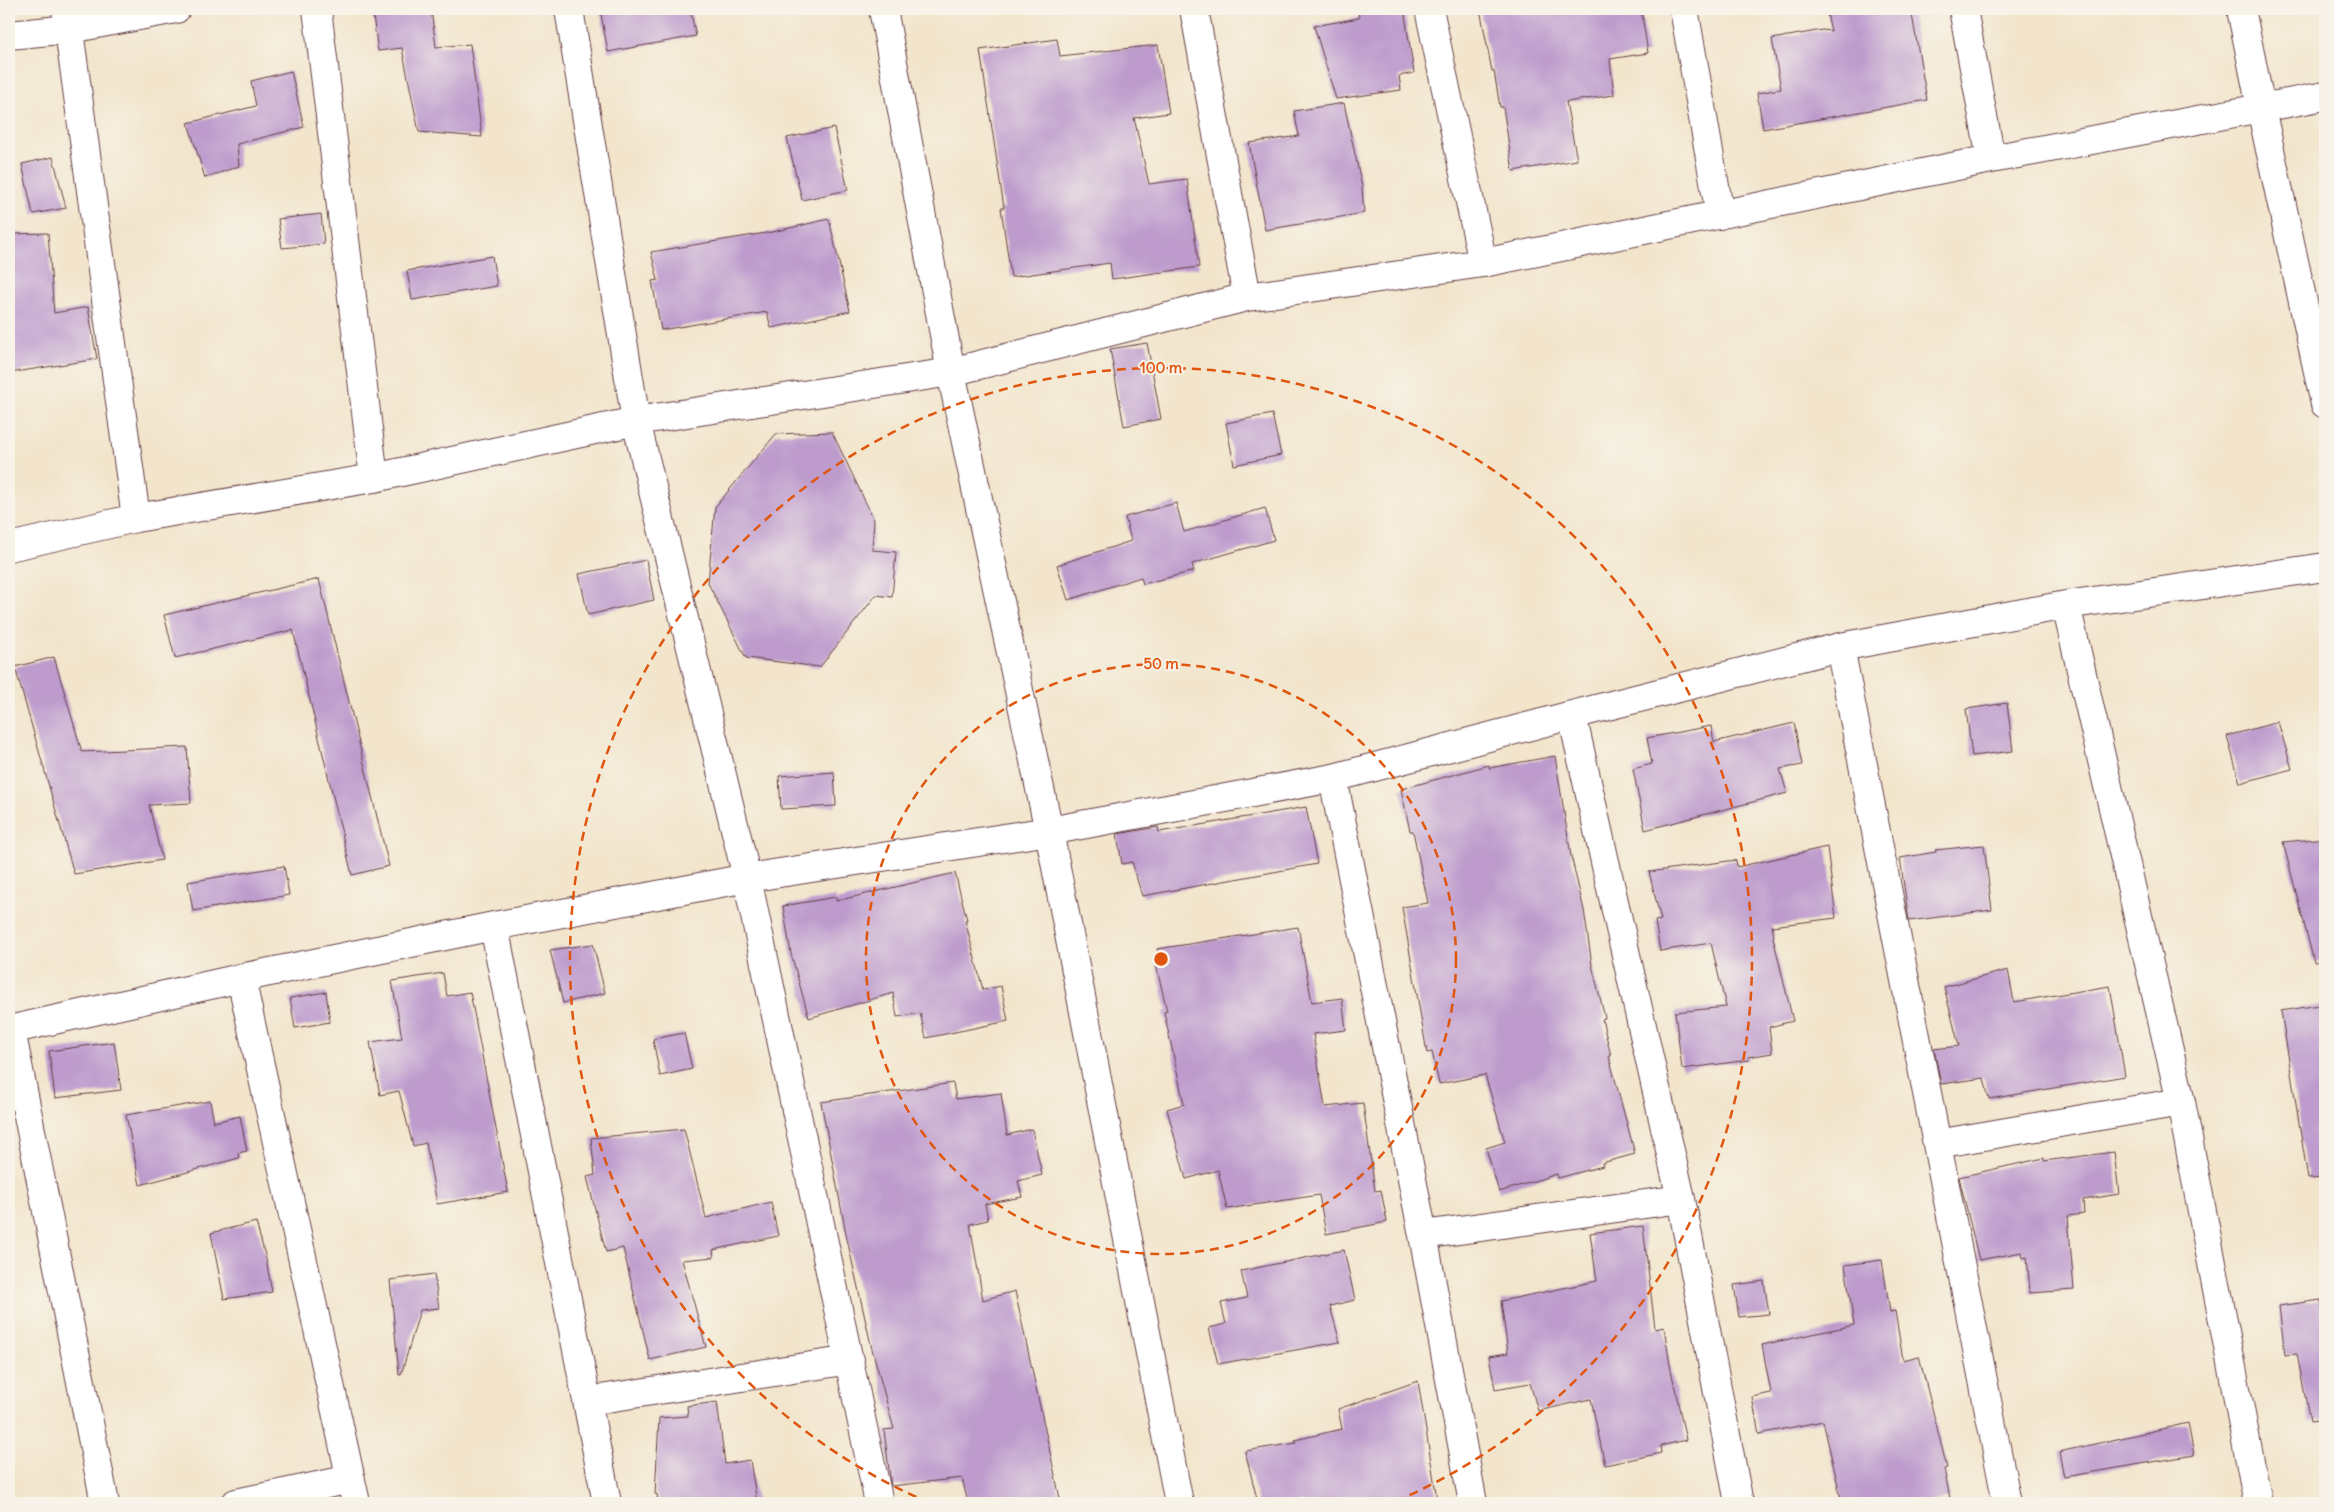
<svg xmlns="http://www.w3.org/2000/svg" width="2334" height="1512" font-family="Delius,sans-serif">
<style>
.building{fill:#bd9bcd}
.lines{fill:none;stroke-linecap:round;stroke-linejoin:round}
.minor-casing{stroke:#633d43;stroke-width:30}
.minor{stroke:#fff;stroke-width:28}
.ring{fill:none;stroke:#e0560e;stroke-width:2.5;stroke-dasharray:9 6}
.centre{fill:#e0560e;stroke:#f7f3e8;stroke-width:2.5}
.ring-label{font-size:15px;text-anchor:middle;font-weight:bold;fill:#e0560e;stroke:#f7f3e8;stroke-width:4;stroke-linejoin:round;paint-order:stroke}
</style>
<rect width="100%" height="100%" fill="#f7f3e8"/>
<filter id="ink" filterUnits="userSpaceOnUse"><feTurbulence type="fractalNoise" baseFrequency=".02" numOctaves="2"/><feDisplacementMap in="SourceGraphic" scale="10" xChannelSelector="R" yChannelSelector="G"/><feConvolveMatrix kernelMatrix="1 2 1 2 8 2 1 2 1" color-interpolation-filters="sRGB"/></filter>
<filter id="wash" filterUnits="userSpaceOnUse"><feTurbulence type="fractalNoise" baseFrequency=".0096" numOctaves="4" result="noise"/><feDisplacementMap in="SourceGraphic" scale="20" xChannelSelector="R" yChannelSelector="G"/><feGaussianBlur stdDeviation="1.12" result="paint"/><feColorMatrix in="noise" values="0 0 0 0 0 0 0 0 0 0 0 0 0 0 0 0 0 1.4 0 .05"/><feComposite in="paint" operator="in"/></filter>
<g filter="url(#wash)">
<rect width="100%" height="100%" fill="#f2e5cc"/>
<g id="blocks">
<path class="building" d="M372,9H431L436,47L470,44L482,137L419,132L402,48L378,51Z
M600,9H690L696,36L608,52Z
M1358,9H1404L1414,73L1399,76L1401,90L1336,99L1314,26L1359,18Z
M1480,9H1641L1648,53L1610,59L1614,95L1566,102L1577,160L1513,171L1503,107H1500L1494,71H1492Z
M1826,9H1911L1927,100L1763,129L1757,93L1781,89L1772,39L1822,30L1831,31Z
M1057,39L1060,56L1158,45L1169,113L1134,118L1149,184L1187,179L1199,267L1112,279L1110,263L1011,277L1001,208H1004L980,50Z
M291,71L304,127L237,144L239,166L205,178L188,123L256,106L251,81Z
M1344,103L1362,187L1364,213L1265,230L1249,143L1299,136L1294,111Z
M834,128L848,190L802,200L787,138Z
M53,157L66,208L33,214L22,164Z
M321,214L324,244L282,248L278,219Z
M829,219L850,311L771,328L767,312L661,330L652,281L658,280L651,252L772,232Z
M48,233L54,313L88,307L97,359L9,373V234Z
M492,256L497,286L412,300L407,271Z
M1147,343L1161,419L1124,426L1110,349Z
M1272,414L1281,455L1234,465L1226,423Z
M832,432L874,520L872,550L896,552L892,597L876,595L820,667L746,658L708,583L715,507L776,434Z
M1176,503L1184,532L1265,508L1274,540L1192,564L1194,571L1143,584L1141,577L1068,600L1057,565L1131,541L1125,517Z
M646,560L654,600L588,615L579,574Z
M319,579L389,866L352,875L293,630L175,658L164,615Z
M54,657L82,752L187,747L191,803L149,805L162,860L74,874L15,667Z
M2007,703L2013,751L1972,756L1966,709Z
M2278,722L2292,769L2240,783L2227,736Z
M1794,723L1802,765L1780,769L1787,793L1645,830L1633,769L1652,764L1647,738L1711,726L1714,742Z
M1555,756L1571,856L1584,910L1592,965L1605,1018L1602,1019L1611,1056L1609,1057L1635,1154L1602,1163L1603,1166L1558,1178L1557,1174L1499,1192L1486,1148L1505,1142L1485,1075L1439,1084L1432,1052L1427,1053L1402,907L1428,903L1413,831H1410L1401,789L1489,765V768Z
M834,772L836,806L781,809L779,776Z
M1306,807L1317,864L1142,896L1132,862L1122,864L1117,834L1158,827L1159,832Z
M2325,838V960L2314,962L2283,842Z
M1984,845L1992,910L1909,921L1900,858L1936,852L1935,850Z
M1827,847L1836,918L1772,926L1774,936L1773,937L1793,1021L1769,1027L1772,1053L1748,1057L1749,1060L1682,1069L1675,1012L1726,1007L1711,943L1660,951L1655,921L1661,920L1649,872L1736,860L1737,867Z
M284,866L289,895L193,911L188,882Z
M955,873L967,920H965L983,990L1001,986L1008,1021L926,1038L920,1013L897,1017L893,993L809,1018L791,954L783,906L836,897V901Z
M1298,927L1312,1002L1342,998L1346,1030L1313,1034L1325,1107L1363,1103L1375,1191L1381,1190L1387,1222L1326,1234L1319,1195L1227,1209L1218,1170L1186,1179L1167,1109L1184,1104L1164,1012L1167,1011L1155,960L1160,959L1157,949Z
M593,944L605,993L563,1003L550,950Z
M2008,970L2014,1002L2110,986L2125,1076L1989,1099L1984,1078L1941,1084L1934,1049L1959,1046L1944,987Z
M443,973L447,996L470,992L508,1192L437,1204L426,1143L413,1146L399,1091L380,1095L370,1042L402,1038L392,981Z
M326,992L330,1022L295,1028L290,998Z
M2325,1004V1178L2308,1179L2281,1011Z
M684,1033L692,1069L660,1076L653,1039Z
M114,1042L121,1090L55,1098L49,1051Z
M953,1083L956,1099L1001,1093L1007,1135L1032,1129L1042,1175L1018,1181L1022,1197L985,1204L988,1220L970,1224L983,1300L1015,1291L1061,1503H968L962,1478L891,1486L884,1430L894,1429L871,1345L847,1239L821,1102Z
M210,1101L214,1122L240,1116L247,1151L238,1153L239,1158L140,1185L126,1115Z
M684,1129L706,1218L771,1202L778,1236L713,1250L714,1257L682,1260L706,1347L650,1360L623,1248L606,1252L587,1177L595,1175L591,1138Z
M2114,1152L2119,1194L2083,1200L2084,1214L2068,1216L2074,1290L2030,1293L2027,1257L2023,1258L2022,1252L1979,1260L1959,1177L2044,1158V1161Z
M256,1222L266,1259L272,1292L224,1299L211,1233Z
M1643,1226L1655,1329L1664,1327L1670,1365L1686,1440L1660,1446L1661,1453L1605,1465L1591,1399L1538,1411L1530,1383L1495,1389L1489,1356L1508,1353L1501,1301L1597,1281L1590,1233Z
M1344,1250L1355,1300L1330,1306L1340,1342L1218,1364L1209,1328L1226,1324L1221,1303L1247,1298L1241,1271Z
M1882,1260L1890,1312L1895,1311L1903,1360L1919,1356L1947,1468L1944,1469L1950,1498L1924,1503H1842L1823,1421L1759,1434L1752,1397L1771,1393L1762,1345L1854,1325L1845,1265Z
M434,1274L439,1308L420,1310L401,1375H399L390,1280Z
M1764,1281L1769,1314L1739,1317L1734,1285Z
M2321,1300L2325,1331V1420L2310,1422L2297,1354L2285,1355L2279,1306Z
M1418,1381L1437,1499L1411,1503H1258L1245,1451L1296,1443L1295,1440L1342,1429L1338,1409Z
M717,1402L725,1464L750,1460L757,1503H658L657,1494H655L659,1418L688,1416L687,1406Z
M2188,1423L2194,1455L2064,1477L2059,1452Z"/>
</g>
</g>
<g filter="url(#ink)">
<use href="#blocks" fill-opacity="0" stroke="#633d43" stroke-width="1"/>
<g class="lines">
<defs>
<path id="minor" d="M66,9L136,518
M317,9L374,478
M569,9L636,421L747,878L879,1503
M883,9L951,372L1049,831L1179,1503
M1194,9L1247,297
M1429,9L1483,263
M1684,9L1720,215
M1963,9L1991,159
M2241,9L2261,108L2325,404
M9,35L70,29L176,9
M9,547L136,518L374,478L636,421L951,372L1247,297L1483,263L1991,159L2325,96
M2066,605L2181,1102L2258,1503
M1840,647L2007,1503
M1572,715L1681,1199L1739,1503
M1333,778L1423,1235L1473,1503
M494,926L607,1503
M241,978L356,1503
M9,1030L241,978L494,926L747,878L1049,831L1333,778L1572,715L1840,647L2066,605L2325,567
M11,1030L105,1503
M1937,1144L2181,1102
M1423,1235L1681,1199
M588,1401L850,1360
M236,1503L351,1479"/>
</defs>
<use href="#minor" class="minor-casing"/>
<use href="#minor" class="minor"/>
</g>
</g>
<g class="ring">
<circle cx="1161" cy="959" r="295"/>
<path d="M930 1503A591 591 0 1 1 1392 1503"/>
</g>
<circle cx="1161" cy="959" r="8" class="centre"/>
<g class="ring-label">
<text x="1161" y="373">100 m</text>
<text x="1161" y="669">50 m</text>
</g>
<rect width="2334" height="1512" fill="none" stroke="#f7f3e8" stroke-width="30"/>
</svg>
